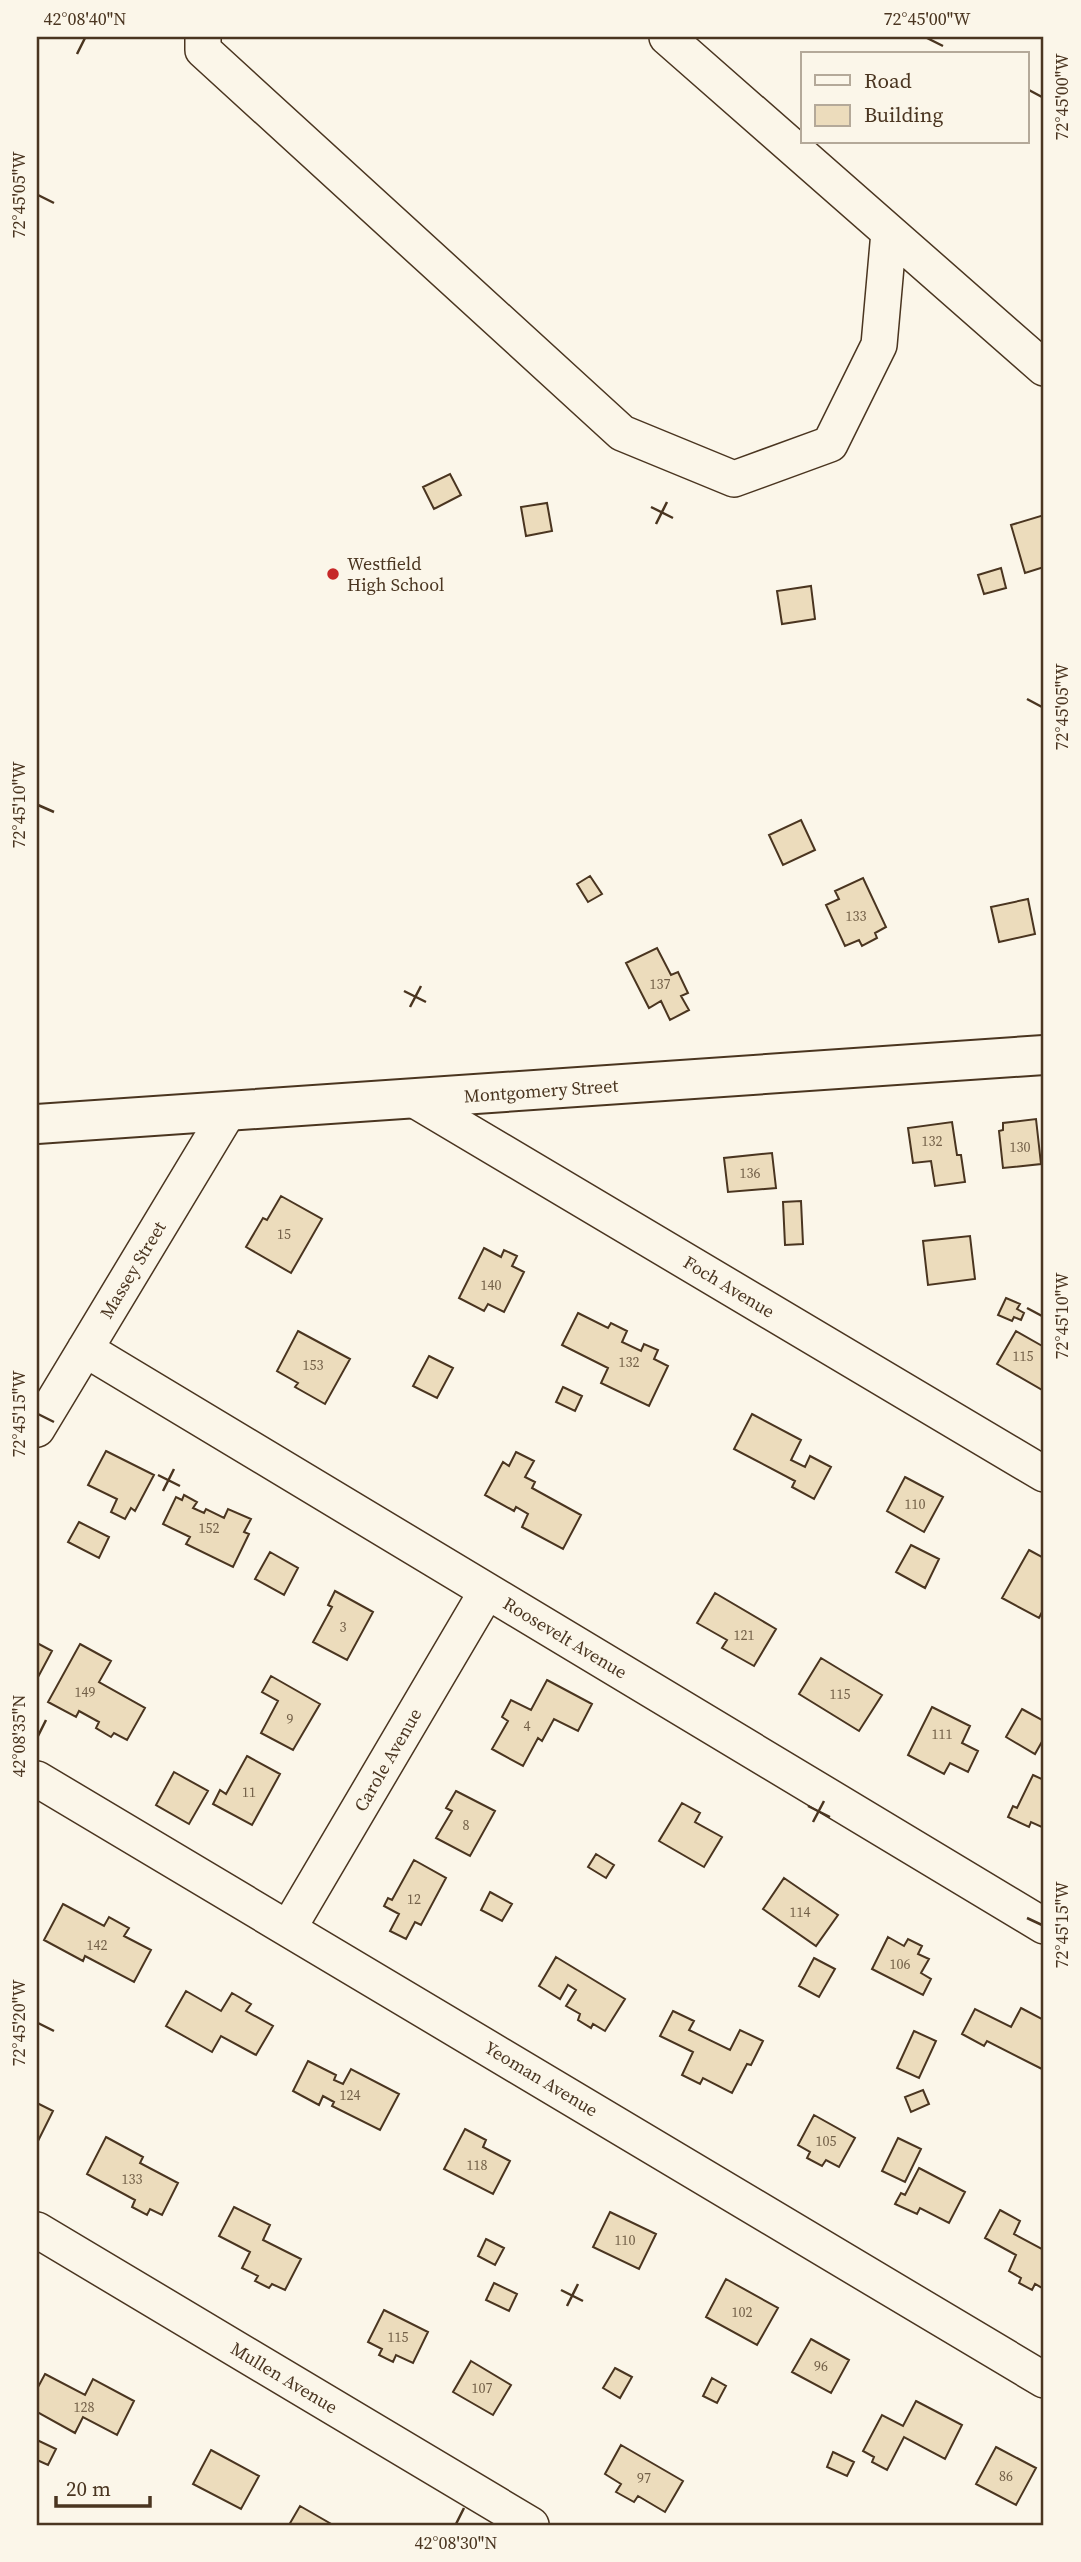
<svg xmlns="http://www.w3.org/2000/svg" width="1081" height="2562" font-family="'Source Serif 4',serif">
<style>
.building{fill:#ecdcbc;stroke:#4a3520;stroke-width:2}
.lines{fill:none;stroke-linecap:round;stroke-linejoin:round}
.minor-casing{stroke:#4a3520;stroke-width:38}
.major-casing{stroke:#4a3520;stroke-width:42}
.minor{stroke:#fbf6e9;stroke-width:35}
.major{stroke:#fbf6e9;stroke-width:38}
.ticks{fill:none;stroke:#4a3520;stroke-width:2.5}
.poi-dot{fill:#c62828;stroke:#fbf6e9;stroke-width:2.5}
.labels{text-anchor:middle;stroke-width:5;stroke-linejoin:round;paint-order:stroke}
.number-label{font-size:14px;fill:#725f47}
.poi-label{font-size:18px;fill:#4a3520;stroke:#fbf6e9;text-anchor:start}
.street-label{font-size:18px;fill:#4a3520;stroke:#fbf6e9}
.neatline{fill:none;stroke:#4a3520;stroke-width:2.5}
.ticks-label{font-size:18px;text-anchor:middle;fill:#4a3520}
</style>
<rect width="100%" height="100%" fill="#fbf6e9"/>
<path class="building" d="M450,474L461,495L434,509L423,487Z
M547,503L552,531L526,536L521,507Z
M1044,515V567L1025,573L1011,525Z
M1001,568L1006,588L984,594L978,575Z
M811,586L815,619L782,624L777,591Z
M801,820L815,850L783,865L769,835Z
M590,876L602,894L588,902L577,884Z
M863,878L886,927L875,933L877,938L862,946L859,940L845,946L826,905L839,899L835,891Z
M1028,899L1035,934L999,942L991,907Z
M657,948L671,975L678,972L688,993L681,996L689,1010L670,1020L661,1001L649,1008L626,963Z
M1036,1119L1041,1164L1003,1168L999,1131L1003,1130V1123Z
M952,1122L957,1155H961L965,1182L935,1186L931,1161L913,1163L908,1128Z
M772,1153L776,1188L728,1192L724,1158Z
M281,1196L322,1219L291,1273L246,1247L263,1218L267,1220Z
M801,1201L803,1244L785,1245L783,1202Z
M970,1236L975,1279L928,1285L923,1241Z
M484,1248L501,1257L504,1250L517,1256L512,1266L524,1272L504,1312L488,1304L484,1311L459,1298Z
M1006,1298L1020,1304L1017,1309L1024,1313L1021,1320L1014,1317L1012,1321L998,1315Z
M578,1313L608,1328L611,1323L627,1331L622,1342L641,1351L644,1344L658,1350L654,1359L668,1366L649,1406L601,1383L608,1368L562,1345Z
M298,1331L350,1359L325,1404L295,1387L298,1383L277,1371Z
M1016,1331L1044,1347V1391L997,1364Z
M429,1356L453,1368L437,1398L413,1386Z
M563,1387L582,1396L575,1411L556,1402Z
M752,1414L801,1440L791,1460L805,1467L810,1456L831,1467L814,1499L792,1487L795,1481L734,1449Z
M106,1451L154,1475L135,1511L131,1508L125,1519L111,1512L117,1499L88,1485Z
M516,1452L534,1461L525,1477L535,1482L532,1488L581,1515L563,1549L522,1527L528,1514L516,1507L514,1511L485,1495L503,1462L509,1466Z
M905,1477L943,1497L924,1532L887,1511Z
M184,1495L197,1502L193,1508L204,1513L206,1509L224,1518L228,1509L251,1519L244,1532L249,1534L233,1567L186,1544L190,1537L163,1524L176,1497L182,1500Z
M79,1522L109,1537L99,1558L68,1542Z
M911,1545L939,1559L925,1588L896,1572Z
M1029,1550L1044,1558V1608L1039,1618L1002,1598Z
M270,1552L298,1568L284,1595L255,1579Z
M335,1591L373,1612L347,1660L313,1642L332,1607L328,1605Z
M715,1593L776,1629L754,1666L722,1648L727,1640L697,1623Z
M37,1643L52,1651L37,1679Z
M80,1644L111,1661L99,1682L145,1708L127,1740L114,1733L111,1737L96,1728L99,1722L79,1711L76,1717L48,1702Z
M821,1658L882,1695L859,1731L799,1694Z
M271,1676L320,1704L293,1750L261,1733L278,1701L262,1692Z
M547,1680L592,1704L578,1731L554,1719L542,1741L538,1738L523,1766L492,1749L508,1721L502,1717L511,1700L531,1710Z
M932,1707L970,1726L962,1743L978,1751L968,1772L950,1763L944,1774L908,1755Z
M1022,1709L1044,1721V1738L1035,1754L1006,1737Z
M247,1756L280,1774L252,1825L213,1804L220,1790L226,1794Z
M174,1772L208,1791L189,1824L156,1805Z
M1033,1775L1044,1780L1042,1788L1044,1790V1828L1031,1822L1029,1827L1008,1817L1013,1806L1017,1808Z
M456,1791L495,1811L470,1856L436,1838L452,1811L446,1808Z
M682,1803L700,1813L695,1822L722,1837L704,1867L659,1841Z
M596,1854L614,1865L606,1878L588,1867Z
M414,1860L446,1878L421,1925L415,1922L406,1939L390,1931L399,1914L384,1906L388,1898L392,1900Z
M784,1878L838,1915L816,1946L763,1909Z
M490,1892L512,1904L502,1921L481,1910Z
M63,1904L104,1926L109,1917L129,1928L124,1936L151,1950L134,1982L85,1956L83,1961L44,1940Z
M888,1937L904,1946L908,1939L922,1946L918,1954L929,1959L921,1973L931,1979L923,1995L872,1969Z
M556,1957L625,1999L605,2031L593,2024L591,2028L578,2020L580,2014L566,2006L576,1990L568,1985L560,1999L539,1986Z
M814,1958L835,1969L819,1997L799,1986Z
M186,1991L221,2011L232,1993L251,2004L246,2011L273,2026L256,2055L221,2036L212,2052L166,2026Z
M1021,2008L1044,2020V2070L987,2041L984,2046L962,2034L975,2009L1011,2027Z
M673,2011L694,2021L689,2030L730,2050L740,2030L763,2041L751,2065L747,2064L732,2093L703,2078L700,2084L682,2075L693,2052L660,2036Z
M914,2031L936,2041L919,2078L897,2068Z
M308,2061L336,2075L334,2080L343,2084L351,2069L399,2094L380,2130L332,2106L334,2102L323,2096L319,2105L293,2091Z
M923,2090L929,2104L911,2112L905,2097Z
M37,2103L53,2111L37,2143Z
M814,2115L855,2138L839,2167L826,2160L822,2166L807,2158L810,2152L798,2145Z
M465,2129L486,2140L483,2147L510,2161L493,2194L444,2169Z
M106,2137L143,2157L140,2163L178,2183L162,2215L150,2209L147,2215L132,2207L135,2200L87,2174Z
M898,2138L921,2149L905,2182L882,2171Z
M919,2168L965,2192L949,2223L920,2208L917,2214L895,2204L901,2193L905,2195Z
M234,2207L270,2225L263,2240L301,2259L285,2290L272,2284L269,2288L255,2281L258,2276L242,2268L250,2252L219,2236Z
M1000,2210L1020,2221L1014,2234L1044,2250V2289L1035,2284L1032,2290L1019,2283L1021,2278L1009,2271L1016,2255L985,2238Z
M610,2212L656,2234L639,2269L593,2247Z
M486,2239L504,2248L495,2265L478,2256Z
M726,2279L778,2308L757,2345L706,2317Z
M494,2283L517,2294L509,2311L486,2300Z
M384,2310L428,2332L413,2363L396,2355L393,2362L379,2355L382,2349L368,2342Z
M811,2339L849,2360L831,2393L792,2372Z
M471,2361L511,2385L493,2415L453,2392Z
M615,2368L632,2377L620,2398L603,2388Z
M45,2374L85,2395L93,2379L134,2401L117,2435L83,2417L75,2433L37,2412V2389Z
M712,2378L726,2386L717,2403L703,2396Z
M916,2401L962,2425L945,2459L904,2437L887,2470L872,2462L874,2457L863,2451L882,2415L903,2426Z
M37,2440L56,2449L48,2465L37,2460Z
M621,2445L683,2481L665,2512L638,2496L634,2502L616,2492L621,2484L605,2474Z
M996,2447L1036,2468L1016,2505L976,2484Z
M211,2450L259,2476L241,2509L193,2484Z
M833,2452L854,2462L847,2476L827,2467Z
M300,2506L333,2525H289Z"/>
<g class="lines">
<defs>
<path id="minor" d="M203,37V50L622,433L734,479L830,444L879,345L889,232
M667,37L1044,368
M413,1099L1044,1474
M85,1349L1044,1926
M37,1429L228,1112
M37,1779L1044,2380
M288,1929L487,1591
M37,2230L531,2525"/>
<path id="major" d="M37,1124L1044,1055"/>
</defs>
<use href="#minor" class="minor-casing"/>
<use href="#major" class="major-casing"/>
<use href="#minor" class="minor"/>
<use href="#major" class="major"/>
</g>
<path class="ticks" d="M927,38L943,46M77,54L85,38M1027,89L1042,97M38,195L54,203M651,507L673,518M656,524L667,502M1027,699L1042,707M38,805L54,812M404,991L426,1002M410,1007L421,986M1027,1308L1042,1316M38,1414L54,1422M158,1475L180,1486M163,1491L174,1469M38,1736L46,1720M808,1806L830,1817M813,1822L824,1801M1027,1918L1042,1925M38,2023L54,2031M561,2290L583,2301M567,2306L578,2284M456,2524L464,2508"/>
<circle class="poi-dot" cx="333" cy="574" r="7"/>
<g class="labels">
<g class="number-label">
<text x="856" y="921">133</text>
<text x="660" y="989">137</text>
<text x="932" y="1146">132</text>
<text x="1020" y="1152">130</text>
<text x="750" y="1178">136</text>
<text x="284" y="1239">15</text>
<text x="491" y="1290">140</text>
<text x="1023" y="1361">115</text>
<text x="629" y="1367">132</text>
<text x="313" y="1370">153</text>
<text x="915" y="1509">110</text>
<text x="209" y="1533">152</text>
<text x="343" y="1632">3</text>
<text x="744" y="1640">121</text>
<text x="85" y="1697">149</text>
<text x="840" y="1699">115</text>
<text x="290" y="1724">9</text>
<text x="527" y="1731">4</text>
<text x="942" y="1739">111</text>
<text x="249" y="1797">11</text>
<text x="466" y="1830">8</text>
<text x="414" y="1904">12</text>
<text x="800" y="1917">114</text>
<text x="97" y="1950">142</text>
<text x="900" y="1969">106</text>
<text x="350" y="2100">124</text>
<text x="826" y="2146">105</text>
<text x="477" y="2170">118</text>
<text x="132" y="2184">133</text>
<text x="625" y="2245">110</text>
<text x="742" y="2317">102</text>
<text x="398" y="2342">115</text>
<text x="821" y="2371">96</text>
<text x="482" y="2393">107</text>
<text x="84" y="2412">128</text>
<text x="1006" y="2481">86</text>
<text x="644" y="2483">97</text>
</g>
<g class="poi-label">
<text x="347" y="570">Westfield<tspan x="347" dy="21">High School</tspan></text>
</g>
<g class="street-label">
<text transform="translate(541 1091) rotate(-4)" y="6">Montgomery Street</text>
<text transform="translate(133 1270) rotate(-59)" y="6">Massey Street</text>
<text transform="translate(729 1287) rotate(31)" y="6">Foch Avenue</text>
<text transform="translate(565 1638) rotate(31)" y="6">Roosevelt Avenue</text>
<text transform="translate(388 1760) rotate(-60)" y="6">Carole Avenue</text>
<text transform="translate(541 2079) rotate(31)" y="6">Yeoman Avenue</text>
<text transform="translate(284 2378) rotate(31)" y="6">Mullen Avenue</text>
</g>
</g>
<rect width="1081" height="2562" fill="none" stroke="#fbf6e9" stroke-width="77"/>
<rect x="801" y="52" width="228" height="91" fill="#fbf6e9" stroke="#b4a999" stroke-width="2"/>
<rect x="815" y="75" width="35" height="10" fill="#fbf6e9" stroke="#b4a999" stroke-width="2"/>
<text x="864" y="88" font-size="21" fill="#4a3520">Road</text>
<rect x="815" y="105" width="35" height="21" fill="#ecdcbc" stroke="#b4a999" stroke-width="2"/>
<text x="864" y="122" font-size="21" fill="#4a3520">Building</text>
<path d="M56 2496v10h94v-10" fill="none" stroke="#4a3520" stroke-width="3.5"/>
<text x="66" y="2496" font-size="21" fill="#4a3520" stroke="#fbf6e9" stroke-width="5" paint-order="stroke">20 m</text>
<rect x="38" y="38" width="1004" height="2486" class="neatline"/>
<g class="ticks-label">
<text x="85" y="25">42°08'40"N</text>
<text x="927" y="25">72°45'00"W</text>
<text transform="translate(1062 97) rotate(-90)" y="6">72°45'00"W</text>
<text transform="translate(19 195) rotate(-90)" y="6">72°45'05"W</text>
<text transform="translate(1062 707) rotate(-90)" y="6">72°45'05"W</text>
<text transform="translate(19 805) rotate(-90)" y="6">72°45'10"W</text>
<text transform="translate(1062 1316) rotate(-90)" y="6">72°45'10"W</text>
<text transform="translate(19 1414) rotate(-90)" y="6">72°45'15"W</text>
<text transform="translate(19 1736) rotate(-90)" y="6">42°08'35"N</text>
<text transform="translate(1062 1925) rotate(-90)" y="6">72°45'15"W</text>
<text transform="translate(19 2023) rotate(-90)" y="6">72°45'20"W</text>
<text x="456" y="2549">42°08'30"N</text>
</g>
</svg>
